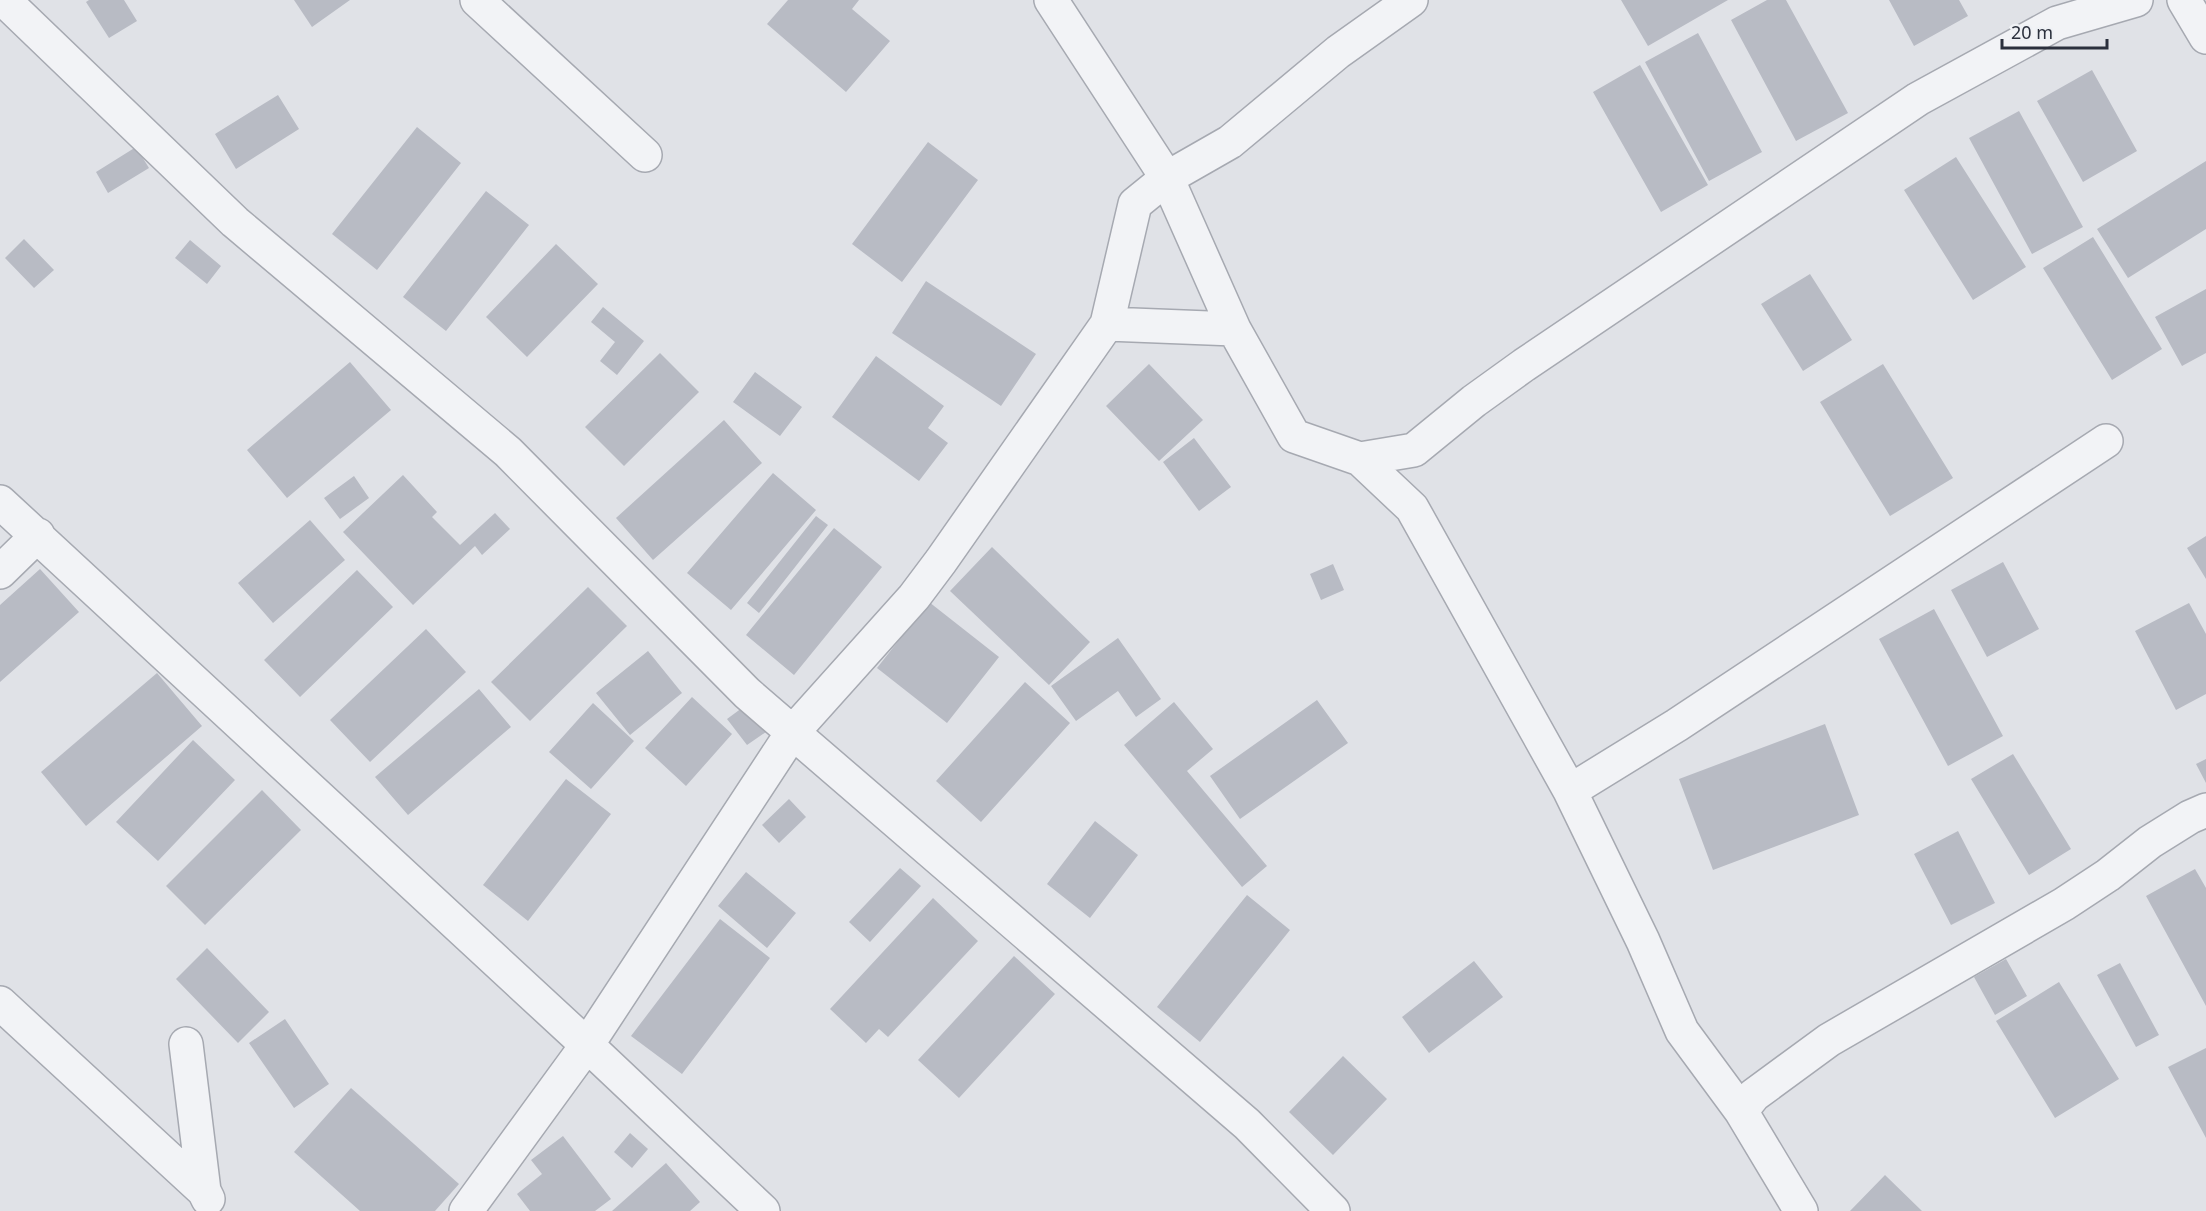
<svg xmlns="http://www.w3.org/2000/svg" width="2206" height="1211" font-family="'Noto Sans',sans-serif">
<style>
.building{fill:#b8bbc4}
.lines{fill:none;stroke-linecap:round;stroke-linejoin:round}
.street-casing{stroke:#a6a9b1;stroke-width:36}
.street{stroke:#f2f3f6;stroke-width:33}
</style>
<rect width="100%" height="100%" fill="#e0e2e7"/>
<path class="building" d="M89,0H124L137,21L109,38L86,2Z
M294,0H350L312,27Z
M788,0H859L852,9L890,41L846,92L767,24Z
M1621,0H1728L1648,46Z
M1767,0H1786L1848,113L1796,141L1731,20Z
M1889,0H1959L1968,16L1914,46Z
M1698,33L1762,152L1709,181L1645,62Z
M1640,65L1708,185L1661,212L1593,92Z
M2092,70L2137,151L2083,182L2037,101Z
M278,95L299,129L236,169L215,134Z
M2019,111L2083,227L2032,254L1969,138Z
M417,127L461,163L377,270L332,234Z
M928,142L978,180L902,282L852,244Z
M136,147L149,168L108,193L96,172Z
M1956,157L2026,267L1973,300L1904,190Z
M2206,161V229L2128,278L2097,229Z
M486,191L529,225L446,331L403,297Z
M2093,237L2162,349L2112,380L2043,268Z
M24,239L54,270L34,288L5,258Z
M190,240L221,266L207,284L175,258Z
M556,244L598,284L527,357L486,317Z
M1810,274L1852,340L1803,371L1761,304Z
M926,281L1036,354L1001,406L892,333Z
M2206,289V353L2182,366L2155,317Z
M603,307L644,341L617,375L600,361L615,342L591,322Z
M660,353L699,392L624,466L585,427Z
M876,356L944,406L928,428L948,443L919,481L832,417Z
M350,362L391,410L287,498L247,450Z
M1149,364L1203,420L1159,461L1106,406Z
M1883,364L1953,478L1890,516L1820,402Z
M755,372L802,407L780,436L733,402Z
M724,420L762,463L653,560L616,518Z
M1194,438L1231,487L1199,511L1163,462Z
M773,473L816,510L731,610L687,573Z
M403,475L437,512L432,517L460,545L495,513L510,529L482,555L475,546L413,605L343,532Z
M354,476L369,498L340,519L324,498Z
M816,516L828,525L759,613L747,603Z
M310,520L345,560L273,623L238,583Z
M834,528L882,567L794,675L746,635Z
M2206,536V579L2187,548Z
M992,547L1090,642L1049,685L950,591Z
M2003,562L2039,629L1987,657L1951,590Z
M1333,564L1344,590L1321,600L1310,574Z
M40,569L79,612L0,682V605Z
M357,570L393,607L300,697L264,660Z
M588,587L627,626L530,721L491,682Z
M929,602L999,657L947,723L877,668Z
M2189,603L2206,634V694L2176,710L2135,631Z
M1934,609L2003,736L1948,766L1879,639Z
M426,629L466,672L370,762L330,720Z
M1118,638L1161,699L1136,717L1118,691L1076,721L1051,686Z
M648,651L682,693L630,735L596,693Z
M157,673L202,726L86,826L41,772Z
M1025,682L1070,723L981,822L936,781Z
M479,689L511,727L408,815L375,777Z
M692,697L732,734L686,786L645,748Z
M1317,700L1348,743L1240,819L1210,776Z
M1174,702L1213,749L1187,771L1267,866L1242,887L1124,745Z
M593,703L634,741L591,789L549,752Z
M746,705L766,732L747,745L727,719Z
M1825,724L1859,815L1713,870L1679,779Z
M193,740L235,780L158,861L116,822Z
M2013,754L2071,849L2029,875L1971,779Z
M2206,759V783L2196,764Z
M566,779L611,814L528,921L483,885Z
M262,790L301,830L205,925L166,886Z
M789,799L806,817L779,843L762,825Z
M1095,821L1138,855L1090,918L1047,884Z
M1958,831L1995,903L1951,925L1914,854Z
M900,868L921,886L870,942L849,922Z
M2195,869L2206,888V1006L2146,896Z
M746,872L796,913L767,948L718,906Z
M1247,895L1290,930L1200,1042L1157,1007Z
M933,898L978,941L888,1037L879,1029L866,1043L830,1009Z
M720,919L770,958L682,1074L631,1036Z
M207,948L269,1012L238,1043L176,979Z
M1014,956L1055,994L959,1098L918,1060Z
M2006,959L2027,996L1995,1015L1974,977Z
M1474,961L1503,997L1429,1053L1402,1017Z
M2120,963L2159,1035L2136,1047L2097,975Z
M2059,982L2119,1079L2055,1118L1996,1021Z
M285,1019L329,1084L294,1108L249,1043Z
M2206,1048V1138L2168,1067Z
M1343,1056L1387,1099L1333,1155L1289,1112Z
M351,1088L459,1184L435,1211H360L294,1152Z
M630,1133L648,1149L632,1168L614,1152Z
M563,1136L611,1199L595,1211H530L517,1194L542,1174L531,1160Z
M666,1163L700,1202L690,1211H612Z
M1885,1175L1922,1211H1850Z"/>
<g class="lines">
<defs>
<path id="street" d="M4,0L235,222L508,452L747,693L1247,1124L1333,1211
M477,0L645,155
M1051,0L1167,178L1234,329L1294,436L1360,459L1412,508L1570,791L1643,941L1682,1031L1741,1111L1801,1211
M2184,0L2206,37
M1107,324L1234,329
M1360,459L1414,450L1474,401L1524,365L1918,99L2057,23L2136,0
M0,502L587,1045L763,1211
M0,572L38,535
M1570,791L1677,725L2106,441
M0,1003L204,1191
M186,1044L204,1191L208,1199
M1741,1111L1754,1095L1829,1040L2064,904L2108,875L2150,842L2190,817L2206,810
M466,1211L587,1045L792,733L914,597L941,561L1107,324L1135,204L1167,178L1230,142L1338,52L1411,0"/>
</defs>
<use href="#street" class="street-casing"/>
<use href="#street" class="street"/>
</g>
<path d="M2002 39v9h105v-9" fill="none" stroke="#2b303d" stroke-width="3"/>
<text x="2011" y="39" font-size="18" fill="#2b303d" stroke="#eff1f5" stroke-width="4.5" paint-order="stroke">20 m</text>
</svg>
